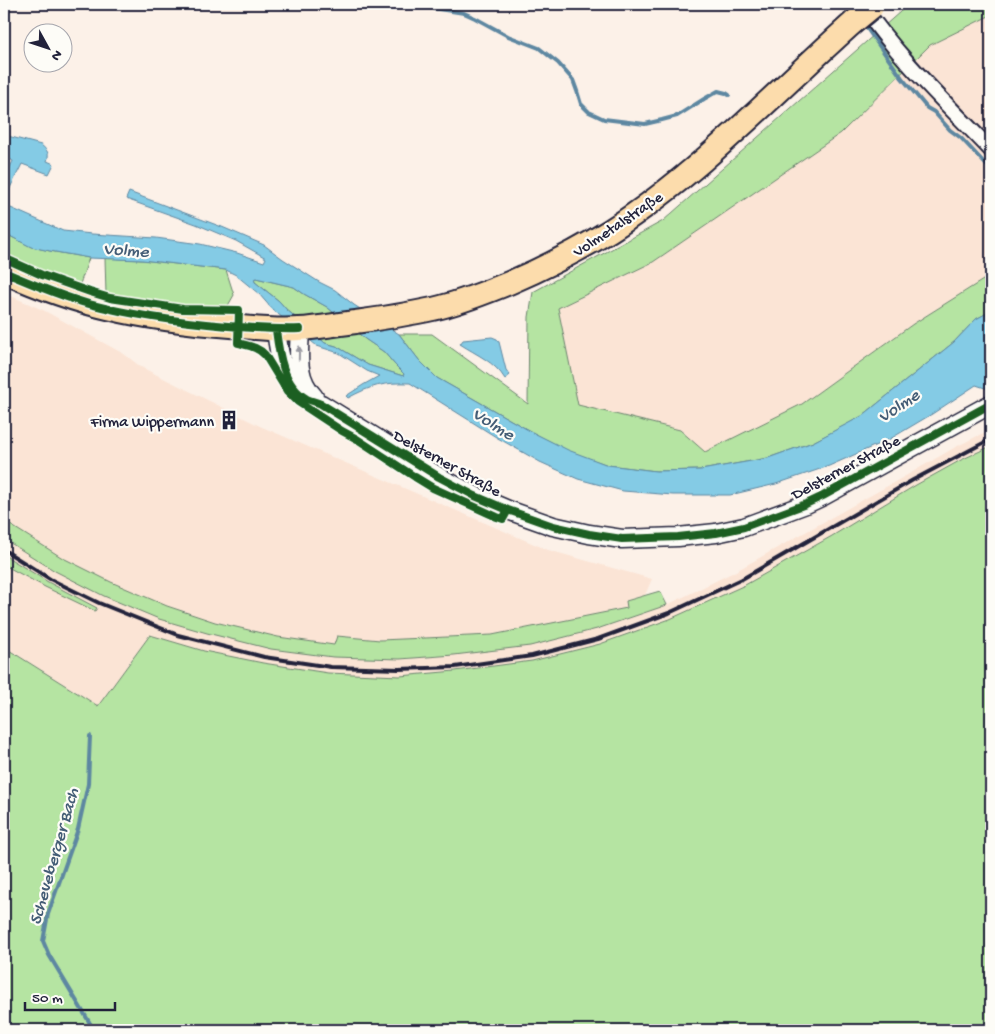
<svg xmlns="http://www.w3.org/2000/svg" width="995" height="1034" font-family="'Gochi Hand',sans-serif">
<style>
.built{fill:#fbe4d5}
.green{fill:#b5e4a2;stroke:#6c836e}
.water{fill:#84cbe5;stroke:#5d87a1;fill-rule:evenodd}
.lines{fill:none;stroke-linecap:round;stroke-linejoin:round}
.stream{stroke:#5d87a1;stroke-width:4}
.minor-casing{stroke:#22223b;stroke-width:18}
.tertiary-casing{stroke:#22223b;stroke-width:21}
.primary-casing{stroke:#22223b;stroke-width:26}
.minor{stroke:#fdfcf7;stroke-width:14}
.tertiary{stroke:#fdfcf7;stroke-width:18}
.primary{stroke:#fcdcac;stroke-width:22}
.rail{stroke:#22223b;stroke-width:4}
.primary-bridge-casing{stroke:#22223b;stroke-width:26;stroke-linecap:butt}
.primary-bridge{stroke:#fcdcac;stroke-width:22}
.cycleway-casing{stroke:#fdfcf7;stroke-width:11}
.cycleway{stroke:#1b5e20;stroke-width:8}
.oneway{fill:#9a9aa2}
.labels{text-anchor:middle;stroke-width:4.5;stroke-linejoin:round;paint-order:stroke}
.street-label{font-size:16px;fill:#22223b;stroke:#fdfcf7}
.poi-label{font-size:16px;fill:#22223b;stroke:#fdfcf7;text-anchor:end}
.water-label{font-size:18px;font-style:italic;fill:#445d76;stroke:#fdfcf7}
</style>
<rect width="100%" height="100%" fill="#fcf1e8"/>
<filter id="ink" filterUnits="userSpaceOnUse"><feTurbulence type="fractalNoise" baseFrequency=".02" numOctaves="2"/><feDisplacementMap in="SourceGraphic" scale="10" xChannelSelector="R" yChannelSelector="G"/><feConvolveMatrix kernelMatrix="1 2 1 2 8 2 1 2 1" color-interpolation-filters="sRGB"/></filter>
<g filter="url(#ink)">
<path class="built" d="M991,15V275L913,324L802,404L705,452L680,430L577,405L558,308L653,262L841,133L930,45Z
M4,293L43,310L124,354L141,367L262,427L548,550L652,579L645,595L626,601L628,608L492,635L380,640L338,636L335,645L278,637L215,622L167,606L159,618L207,633L271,649L333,657L400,659L454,655L530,646L597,629L667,605L736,571L909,474L954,448L991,429V446L961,460L916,485L832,536L745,585L670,619L600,644L532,661L455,671L400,676L328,673L263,663L204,651L150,635L98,706L4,647Z"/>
<path class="green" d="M909,4H991V15L930,45L841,133L653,262L558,308L578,405L680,430L705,452L802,404L913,324L991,275V311L976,319L954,342L862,416L844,426L813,442L768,458L701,470L656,471L608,465L568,451L530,431L437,378L419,360L399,334H432L528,404L529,317L533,292L663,221Z
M4,233L32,247L50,251L89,258L80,284L45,272L4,255Z
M105,258L142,260L226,270L234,295L222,316L106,294Z
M256,278L294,287L304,294L327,307L365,339L384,352L395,365L404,374L403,376L368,365L336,346L325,343L286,309L279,301L255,282L254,279Z
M991,446V1030H4V647L98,706L150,635L204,651L263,663L328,673L400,676L455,671L532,661L600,644L670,619L745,585L832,536L916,485L961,460Z
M4,521L61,557L111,582L167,606L215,622L278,637L334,645L337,636L380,640L492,635L627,608L626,601L660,591L667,605L597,629L530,646L454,655L400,659L333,657L271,649L207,633L159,619L104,596L55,571L4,539Z
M4,555L48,582L97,608L95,611L45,587L4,565Z"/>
<path class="water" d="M4,135L41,145C47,150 50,153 47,161L54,164L49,174L22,164L4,200V180L13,161L8,158L5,160L4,159Z
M129,192L222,227L264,245L283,259L319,282L335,290L354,305L399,334L419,360L437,378L530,431L568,450L608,465L656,471L701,470L768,458L813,442L862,416L954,342L976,319L991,311V371L985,378L991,379V390L976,385L932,414L890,439L829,466L776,484L730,495H673L623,491L578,479L540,462L496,437L410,383C384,382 370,386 348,398L346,396L363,385L379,376L367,371L339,353L317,346L272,309L259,294L236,275L226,270L142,260L89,258L50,251L31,247L4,233V205L63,231L92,234L156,238L200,244L237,253L264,262L266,258L236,241L196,224L126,199ZM256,278L294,287L304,294L327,307L365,339L384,352L395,365L404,374L403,376L368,365L336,346L325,343L286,309L279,301L255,282L254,279Z
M492,337L497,339L499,342L506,370L510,375L505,379C495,362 477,355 460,344L463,340Z"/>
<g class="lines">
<path class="stream" d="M850,4L856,12
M426,7L464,13L475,18L508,36L539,48L558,63L573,80L577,91L581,104L589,112L604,119L645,124L662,120L677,116L704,99L718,91L726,93L729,95
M864,24L902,78L927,108L934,112L950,130L961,138L991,170
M90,736L88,784L78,829L48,914L43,941L49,955L94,1030"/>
<defs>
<path id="minor" d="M862,5C899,59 947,104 991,150"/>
<path id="tertiary" d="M300,329C299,354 295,377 314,397
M276,330C279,354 283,386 307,399C311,401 317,402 321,404L439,477L475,496L508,510L553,526L589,534L622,539L678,537L716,533L744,527L806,504L823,496L991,404"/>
<path id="primary" d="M4,272C38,287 72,300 108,308C149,318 190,323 231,326C254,328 276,331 299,329C318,328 337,324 356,322C384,318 413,314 441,307C464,301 487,292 509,283C544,268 578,251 611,230C701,172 775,92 855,21"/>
</defs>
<use href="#minor" class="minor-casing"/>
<use href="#tertiary" class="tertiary-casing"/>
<use href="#primary" class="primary-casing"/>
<use href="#minor" class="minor"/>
<use href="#tertiary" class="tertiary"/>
<use href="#primary" class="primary"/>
<path class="rail" d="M4,550L50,579L99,603L178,635L264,657L331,667L399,669L455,667L532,656L598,639L669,613L742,579L913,480L991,439"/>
<defs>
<path id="primary-bridge" d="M855,21L872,7"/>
</defs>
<use href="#primary-bridge" class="primary-bridge-casing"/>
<use href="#primary-bridge" class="primary-bridge"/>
<defs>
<path id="cycleway" d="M4,258L42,275L90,292L110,298L183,309L239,310L238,343C249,346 258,347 265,355L287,391L298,402L342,431L357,439L415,477L433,488L497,517L503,519L508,510
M4,272C32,284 60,296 89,304C135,316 181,322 228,326C252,328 276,330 300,329
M276,330C279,354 283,386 307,399C311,401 317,402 321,404L439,477L475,496L508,510L553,526L589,534L622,539L678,537L716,533L744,527L806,504L823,496L991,404"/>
</defs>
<use href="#cycleway" class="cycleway-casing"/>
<use href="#cycleway" class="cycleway"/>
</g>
<defs><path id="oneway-solid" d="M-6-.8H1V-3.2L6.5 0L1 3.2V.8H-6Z" transform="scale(1.25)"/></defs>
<use class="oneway" href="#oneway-solid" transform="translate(299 353) rotate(-89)"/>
</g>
<defs>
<symbol id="building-bare" viewBox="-9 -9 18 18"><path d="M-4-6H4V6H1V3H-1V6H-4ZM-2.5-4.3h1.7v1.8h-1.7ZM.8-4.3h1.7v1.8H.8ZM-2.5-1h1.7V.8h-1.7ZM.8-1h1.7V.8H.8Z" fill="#22223b" stroke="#fdfcf7" stroke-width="2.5" paint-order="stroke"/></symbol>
</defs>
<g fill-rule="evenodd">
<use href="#building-bare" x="215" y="406" width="28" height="28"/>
</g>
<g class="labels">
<g class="street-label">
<text transform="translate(617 223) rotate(-34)" y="6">Volmetalstraße</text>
<text transform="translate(448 462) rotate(29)" y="6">Delsterner Straße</text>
<text transform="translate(845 466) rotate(-28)" y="6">Delsterner Straße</text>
</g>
<g class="poi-label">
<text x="214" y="426">Firma Wippermann</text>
</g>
<g class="water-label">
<text transform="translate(126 249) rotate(4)" y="6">Volme</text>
<text transform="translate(898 405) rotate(-34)" y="6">Volme</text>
<text transform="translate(494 423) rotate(32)" y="6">Volme</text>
<text transform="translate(53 856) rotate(-74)" y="6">Scheveberger Bach</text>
</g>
</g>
<rect width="995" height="1034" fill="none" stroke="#fdfcf7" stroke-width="20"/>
<rect x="10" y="10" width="975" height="1014" fill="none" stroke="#22223b" stroke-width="2" filter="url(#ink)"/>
<g transform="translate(48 48) rotate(130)"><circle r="24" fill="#fdfcf7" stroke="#a5a5ac"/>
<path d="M0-4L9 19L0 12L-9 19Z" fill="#22223b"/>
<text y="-8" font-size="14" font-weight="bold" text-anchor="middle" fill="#22223b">N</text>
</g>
<path d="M25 1002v8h90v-8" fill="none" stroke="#22223b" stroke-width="2.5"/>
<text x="32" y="1002" font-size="15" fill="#22223b" stroke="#fdfcf7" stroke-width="4" paint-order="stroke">50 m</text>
</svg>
